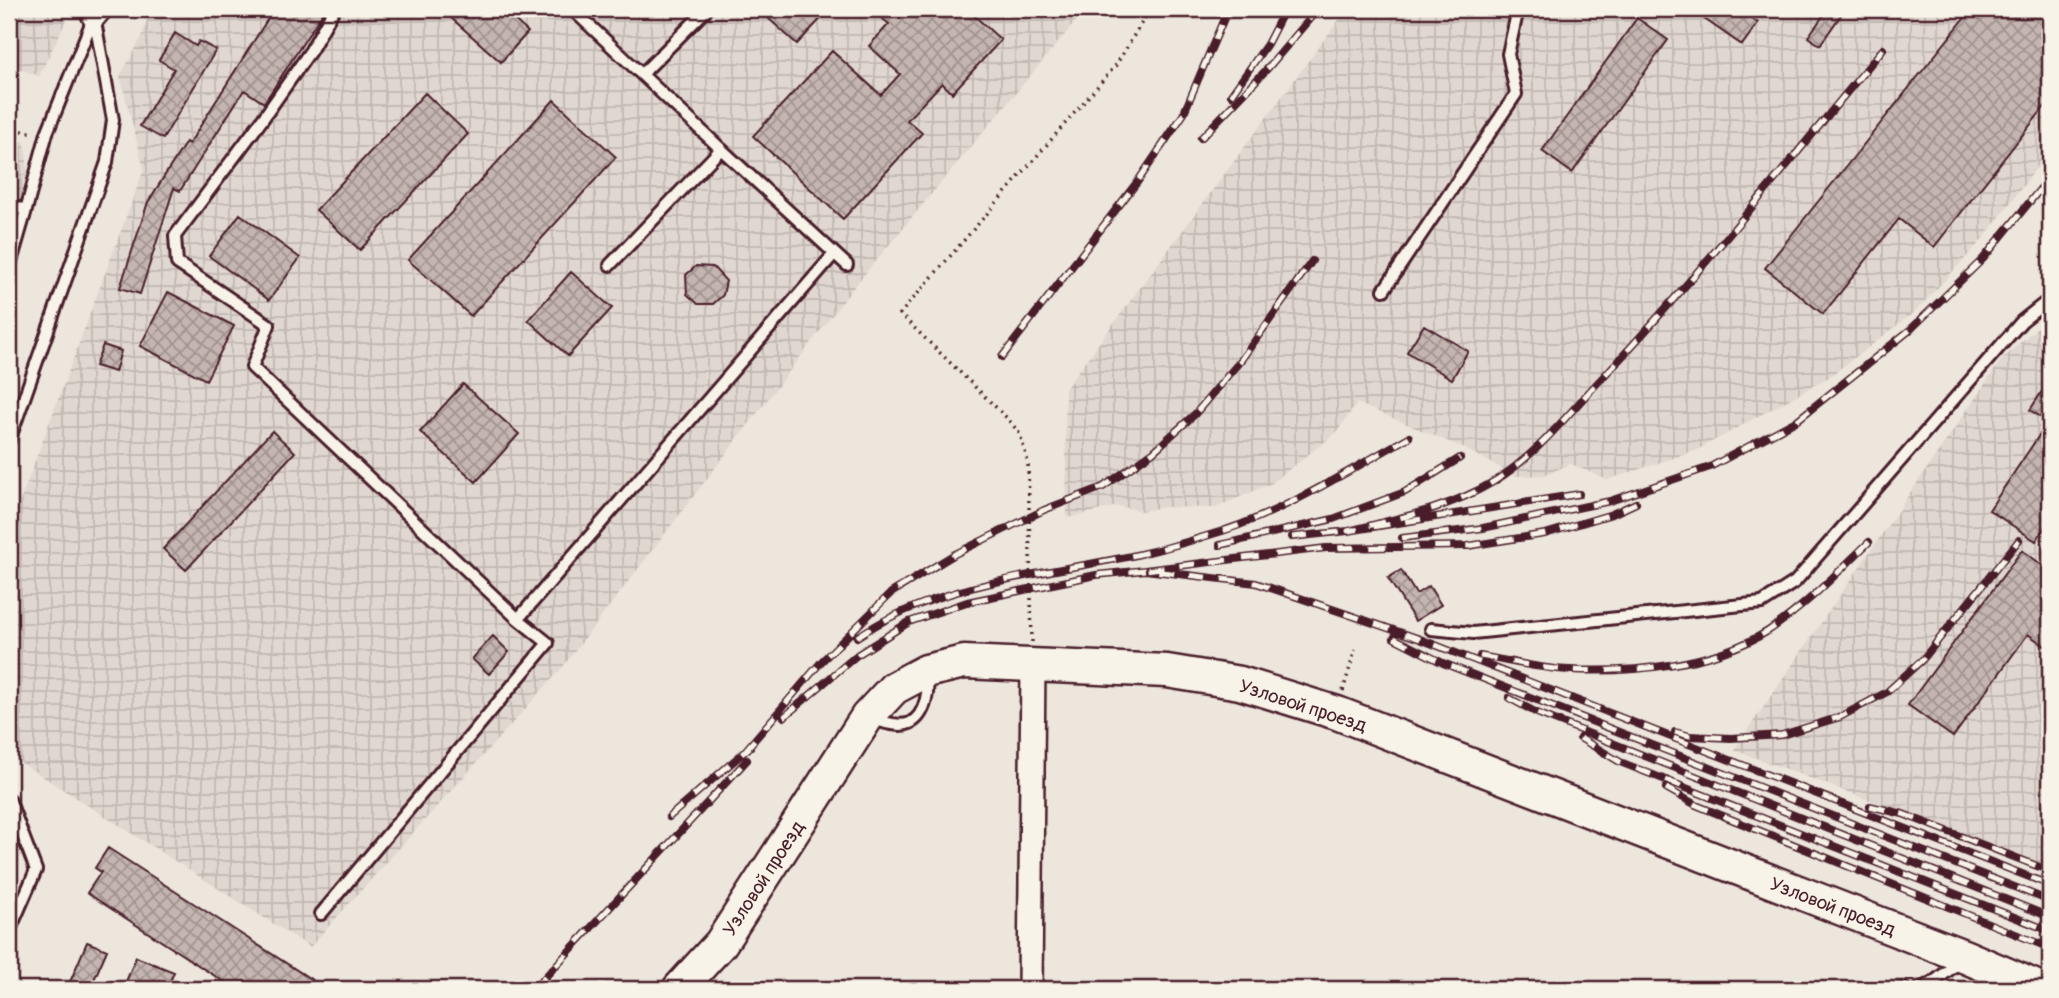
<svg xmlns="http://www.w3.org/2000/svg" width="2059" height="998" font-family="Pangolin,sans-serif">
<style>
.industrial{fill:url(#industrial-grid)}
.building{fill:url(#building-cross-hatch);stroke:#4a1f2b;stroke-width:2}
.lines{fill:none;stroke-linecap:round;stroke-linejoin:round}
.lane-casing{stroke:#4a1f2b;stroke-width:16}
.street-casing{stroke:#4a1f2b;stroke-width:28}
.secondary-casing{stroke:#4a1f2b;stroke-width:37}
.path{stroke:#4a1f2b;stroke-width:3.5;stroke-dasharray:2 5;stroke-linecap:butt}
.lane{stroke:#f7f3e8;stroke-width:10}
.street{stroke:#f7f3e8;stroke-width:23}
.secondary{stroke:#f7f3e8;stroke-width:32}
.rail-casing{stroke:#4a1f2b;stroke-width:8}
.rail{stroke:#f7f3e8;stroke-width:5;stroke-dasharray:16;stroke-linecap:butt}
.labels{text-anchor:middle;stroke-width:5;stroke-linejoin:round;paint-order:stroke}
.street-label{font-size:19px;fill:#4a1f2b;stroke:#f7f3e8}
</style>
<defs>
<pattern id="industrial-grid" width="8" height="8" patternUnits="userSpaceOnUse" patternTransform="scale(1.75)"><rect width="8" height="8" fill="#e0d7d0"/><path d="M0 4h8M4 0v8" fill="none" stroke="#c2b8b3"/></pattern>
<pattern id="building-cross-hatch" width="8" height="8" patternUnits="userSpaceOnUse" patternTransform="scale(1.75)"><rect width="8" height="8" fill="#c4b5b0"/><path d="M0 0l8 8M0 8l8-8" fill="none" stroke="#a1938f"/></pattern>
</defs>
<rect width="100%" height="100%" fill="#ece6dd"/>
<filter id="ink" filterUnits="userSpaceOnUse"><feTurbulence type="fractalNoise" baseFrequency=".0143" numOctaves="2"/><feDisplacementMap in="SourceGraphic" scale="14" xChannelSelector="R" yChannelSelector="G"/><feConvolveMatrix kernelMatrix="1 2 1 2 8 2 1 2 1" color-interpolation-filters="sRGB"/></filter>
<g filter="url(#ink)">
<path class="industrial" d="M9,9H72L39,76L9,65Z
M150,9H1086L853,288L562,668L310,947L9,755V531L144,169L120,76L142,37Z
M1347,9H2050V150L1983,239L1915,312L1829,377L1697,450L1607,480L1571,464L1544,475L1516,476L1461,447L1357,403L1336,433L1272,483L1215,508L1163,507L1142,511L1118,506L1067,518L1065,389Z
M9,136L25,142L31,204L9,292Z
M2050,316V867L1734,750L2002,359Z"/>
<path class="building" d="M274,9H325L264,103L244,90L180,191L174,188L140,294L120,288L148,202L186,142L189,144Z
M441,9H502L528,32L501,62Z
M758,9H830L797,44Z
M871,9H967L1001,40L952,93L942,83L907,120L922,133L843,219L753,136L832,51L881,95L900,74L869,46L889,24Z
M1690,9H1736L1758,23L1742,45Z
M1828,9H1845L1820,45L1808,37Z
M1972,9H2044L2050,14V100L1934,247L1899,219L1823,314L1765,268Z
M1637,18L1668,40L1572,173L1542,151Z
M175,33L196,46L199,41L216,50L163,139L140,126L174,69L159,60Z
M425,93L468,134L360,250L316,210Z
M554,100L616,157L471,316L408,260Z
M240,214L300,258L269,300L209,256Z
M696,266L713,267L726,281L723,295L713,304H698L687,294L686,275Z
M571,272L612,308L568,356L528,320Z
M168,292L234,326L206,380L140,346Z
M1424,325L1468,351L1452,379L1407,352Z
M103,345L121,351L115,372L95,366Z
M2050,379V519L2036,541L1989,510L2048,422L2030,410Z
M463,384L519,434L476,482L420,432Z
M272,431L295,452L186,570L163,549Z
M2022,550L2050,571V650L2028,634L1953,737L1908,705Z
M1401,570L1416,594L1429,586L1441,605L1415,621L1388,578Z
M493,636L509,652L489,674L472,659Z
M108,848L326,989H235L87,893L101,872L95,868Z
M87,942L107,950L90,989H67Z
M136,957L174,972L167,989H123Z"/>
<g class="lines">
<defs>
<path id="lane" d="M334,9L311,50L262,120L175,236L177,263L269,325L252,367L518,619L834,254
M572,9L721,149L610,265
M642,74L707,9
M721,149L847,265
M9,205L26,210L47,133L94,16
M9,269L26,210
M1384,290L1516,94L1508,54L1518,9
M9,441L107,162L113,120L94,16
M1431,629L1473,633L1762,603L1795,582L2022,321L2050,299
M871,718C882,722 899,728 910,723C926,715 930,689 926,673
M9,799L36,870L9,932
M321,914L548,643L518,619
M1900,989H1905
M1918,989L1931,984L1962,960"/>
<path id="street" d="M94,16L100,9
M1030,989L1033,665"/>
<path id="secondary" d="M679,989L721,943L867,717L894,688L926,671L964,662L1167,671L1240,683L1337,713L1966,957L2041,989"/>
</defs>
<use href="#lane" class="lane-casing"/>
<use href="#street" class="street-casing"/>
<use href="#secondary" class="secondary-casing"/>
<path class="path" d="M9,125L25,132H33
M1032,642L1028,462L1020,434L1008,419L900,314L1116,65L1150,9
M1343,691L1355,650"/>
<use href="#lane" class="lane"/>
<use href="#street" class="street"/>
<use href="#secondary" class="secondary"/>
<defs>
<path id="rail" d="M1231,95L1267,44L1285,9
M1201,138L1268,68L1318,9
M1002,357L1138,181L1183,115L1228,9
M1579,494L1348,531C1398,518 1448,509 1493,482C1538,455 1568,413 1604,376C1702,272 1791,159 1883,49
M1636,503L1612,514L1545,534L1468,546L1326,548L1145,570L1256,583L1420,639L2050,885
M1292,537L1348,531
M1402,538L1483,528L1610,501L1710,467L1796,421L1910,330L1983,259L2050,177
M1220,545L1333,519L1405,492L1460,458
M857,637C938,582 1042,575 1136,555C1158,550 1181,544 1203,537C1276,517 1343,474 1409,437
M1394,638L1443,663L2050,901
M1480,656C1510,661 1541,669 1570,670C1634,673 1714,665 1768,631C1806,606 1837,573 1869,542
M1509,698L1537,713L2050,917
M784,717L857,655L909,622L967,602L1096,575L1145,570
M1675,732L1690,736L1731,738L1782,735L1840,717L1887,692L1923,659L2019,540
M1580,738L1620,762L2050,931
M744,752L822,661L891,593L955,554L1044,510L1103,487L1153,452L1195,414L1241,360L1312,261
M1666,788L1696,805L2050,948
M1870,806L1903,814L2050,871
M669,817L750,747
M534,989L747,760"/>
</defs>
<use href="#rail" class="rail-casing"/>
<use href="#rail" class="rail"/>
</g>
</g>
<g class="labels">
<g class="street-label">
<text transform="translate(1303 705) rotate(18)" y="7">Узловой проезд</text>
<text transform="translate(763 878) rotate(-57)" y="7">Узловой проезд</text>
<text transform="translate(1833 906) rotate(21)" y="7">Узловой проезд</text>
</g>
</g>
<rect width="2059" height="998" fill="none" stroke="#f7f3e8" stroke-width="35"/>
<rect x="18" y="18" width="2024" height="963" fill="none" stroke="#4a1f2b" stroke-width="2.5" filter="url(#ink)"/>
</svg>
